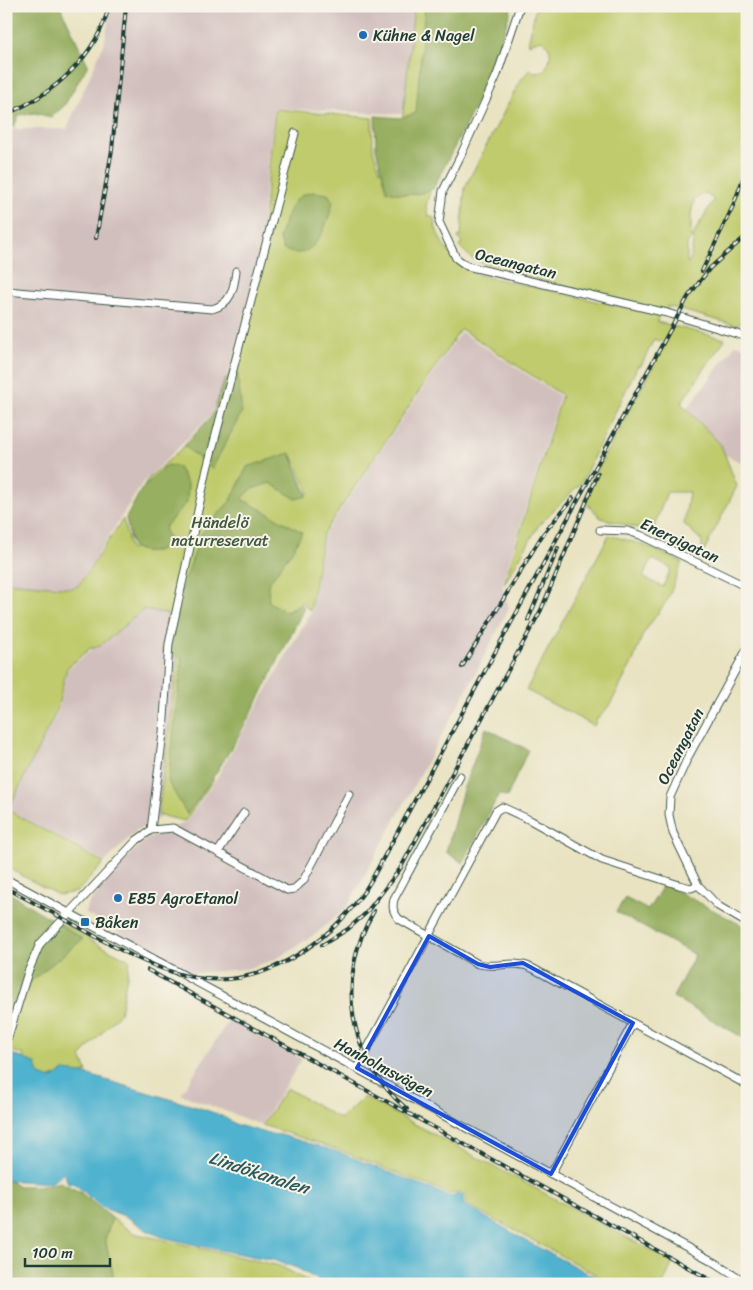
<svg xmlns="http://www.w3.org/2000/svg" width="753" height="1290" font-family="Sriracha,sans-serif">
<style>
.industrial{fill:#d1bfbd}
.green{fill:#bfcb6c;stroke:#6f8450;fill-rule:evenodd}
.forest{fill:#97af60;stroke:#5b764a}
.water{fill:#50b2cf;stroke:#387882}
.lines{fill:none;stroke-linecap:round;stroke-linejoin:round}
.minor-casing{stroke:#3d5649;stroke-width:9}
.minor{stroke:#fff;stroke-width:7}
.rail-casing{stroke:#1f3d34;stroke-width:4}
.rail{stroke:#f7f3e8;stroke-width:2;stroke-dasharray:5.5;stroke-linecap:butt}
.marked{fill:#1d4ed8;fill-opacity:0.2;stroke:#1d4ed8;stroke-width:4;stroke-linejoin:round}
.poi-dot{fill:#1f6fb2;stroke:#f7f3e8;stroke-width:2}
.labels{text-anchor:middle;stroke-width:4;stroke-linejoin:round;paint-order:stroke}
.poi-label{font-size:16px;fill:#1f3d34;stroke:#f7f3e8;text-anchor:start}
.street-label{font-size:16px;fill:#1f3d34;stroke:#f7f3e8}
.park-label{font-size:16px;fill:#3f593f;stroke:#f7f3e8}
.water-label{font-size:18px;font-style:italic;fill:#2b5a5b;stroke:#f7f3e8}
</style>
<rect width="100%" height="100%" fill="#f7f3e8"/>
<filter id="ink" filterUnits="userSpaceOnUse"><feTurbulence type="fractalNoise" baseFrequency=".02" numOctaves="2"/><feDisplacementMap in="SourceGraphic" scale="10" xChannelSelector="R" yChannelSelector="G"/><feConvolveMatrix kernelMatrix="1 2 1 2 8 2 1 2 1" color-interpolation-filters="sRGB"/></filter>
<filter id="wash" filterUnits="userSpaceOnUse"><feTurbulence type="fractalNoise" baseFrequency=".0096" numOctaves="4" result="noise"/><feDisplacementMap in="SourceGraphic" scale="20" xChannelSelector="R" yChannelSelector="G"/><feGaussianBlur stdDeviation="1.12" result="paint"/><feColorMatrix in="noise" values="0 0 0 0 0 0 0 0 0 0 0 0 0 0 0 0 0 1.4 0 .05"/><feComposite in="paint" operator="in"/></filter>
<g filter="url(#wash)">
<rect width="100%" height="100%" fill="#e9e3c2"/>
<path class="industrial" d="M111,6H422L412,112L399,114L274,108L258,258L236,350L211,415L142,484L73,593L6,597V129H67L105,41Z
M461,332L560,396L502,585L509,608L469,686L347,907L317,933L276,959L246,969L193,973L86,914V907L118,867L145,840L186,822L216,779L311,612L324,535Z
M736,344L747,348V465L712,449L684,413Z
M144,606L171,612L180,657L161,817L137,830L105,862L8,809L58,711L68,669Z
M229,1020L302,1059L261,1125L181,1094Z"/>
<path class="green" d="M414,6H500L423,184L430,192L426,206L428,216H433C438,244 453,263 479,275L659,315L657,322L725,339L681,403L721,445L737,486L702,555V541L684,524L689,492H667L652,532L601,518L584,500L596,471L666,343L654,339L641,366L638,365L581,483L539,525L504,584L562,395L461,329L323,534L310,611L302,602L284,613L211,777L214,779L185,821L158,815L178,658L162,652L168,614L144,609L100,646L89,649L67,668L57,710L8,810L104,863L77,892L58,895L6,867V582L71,588L78,586L123,519L130,549L132,550L134,546L129,539V516L137,499L149,478L191,440L214,414L238,350L260,258L275,109L372,118L373,150L380,171L400,144ZM292,455L309,493L308,494L299,482Z
M536,6H747V315L738,326L667,306L668,312L499,270L471,258L459,246L462,243L458,237L461,236L465,187L520,81L530,69L535,73L543,72C551,61 555,48 541,40L528,44ZM705,193L713,199V201L695,231L690,261L687,263V243L691,239V214L694,200Z
M609,535L644,545L682,562L668,599L643,634L633,661L611,703L599,718H597L594,726L526,690ZM652,559L671,568L663,587L643,577Z
M6,898L75,930L99,945L130,960L120,1013L81,1056L87,1072L55,1076L45,1080L23,1058L24,1055L6,1049Z
M287,1088L340,1119L364,1097L673,1262L663,1284H613L466,1204L467,1196L461,1192L450,1194L339,1150L262,1125Z
M112,1218L133,1233L280,1266L313,1284H111L113,1273L105,1239Z"/>
<path class="forest" d="M6,6H60L88,65L64,106L51,117L35,113L19,115L14,127L6,125Z
M425,6H512L488,81L433,189C416,196 405,196 387,191L376,149L375,116L400,118L416,113Z
M313,192L328,194L333,202C327,226 313,266 283,249L279,238C287,218 289,195 313,192Z
M237,370L242,412L212,469L184,446L212,416L225,379Z
M290,453L307,496L296,499L270,483L252,489L242,499L302,532L294,548L268,584L269,602L287,612L301,604L304,608C269,679 236,750 187,814L168,782L182,657L166,651L174,611L202,532L231,500L247,467Z
M167,465L178,467L188,485L187,502L164,528L169,541C155,556 150,554 132,547L126,518L141,490Z
M486,728L528,750L507,797L499,794L463,863L446,852L463,790Z
M664,884L747,928V1040L673,997L695,955L616,912L625,898L648,910Z
M6,891L83,939L32,980L6,1020Z
M6,1180L20,1186H44L60,1182L80,1192L112,1218L105,1239L113,1274L111,1284H6Z"/>
<path class="water" d="M6,1052L35,1063L40,1075L51,1079L64,1071L82,1073L200,1108L220,1115L237,1125L270,1134L281,1135L338,1152L451,1197L459,1194L464,1196L463,1204L530,1243L608,1284H325L297,1268L273,1260L214,1249L162,1237L148,1231L127,1217L101,1207L75,1184L68,1183L64,1173L51,1183L6,1180Z"/>
</g>
<g filter="url(#ink)">
<g class="lines">
<defs>
<path id="minor" d="M520,6L497,75L461,155L443,191L439,222L456,258L467,266L667,313L747,337
M6,291L212,309C231,304 234,289 236,271
M600,530L628,531L640,535L747,587
M747,649L688,757L670,797L669,815L673,833L698,885L718,906L747,923
M460,776L394,899C392,908 393,912 399,919L478,964C497,969 514,959 532,968L747,1085
M151,830L163,733L169,644L207,469L295,133
M218,852L244,813
M6,879L716,1263L747,1283
M8,1037L28,972L40,944L137,840L151,830L173,828L287,890L294,889L303,881L349,794
M357,1068L496,811L502,807L530,820L602,860L679,885L691,888L698,885
M551,1174L633,1023"/>
</defs>
<use href="#minor" class="minor-casing"/>
<use href="#minor" class="minor"/>
<defs>
<path id="rail" d="M6,114C53,95 97,56 109,6
M96,238L112,150L126,6
M702,271L733,206L747,168
M528,620L558,548
M462,667L543,534L573,498
M6,888C35,903 64,919 93,935C165,975 224,1003 302,952C331,933 354,910 372,879L688,297L710,268L747,235
M374,911C335,977 347,1059 407,1109
M322,945L348,929L366,913L400,869L541,610L598,474
M148,970L718,1284"/>
</defs>
<use href="#rail" class="rail-casing"/>
<use href="#rail" class="rail"/>
</g>
</g>
<path class="marked" d="M429,936L478,964L490,967L523,963L633,1023L551,1174L357,1068Z"/>
<g class="poi-dot">
<circle cx="363" cy="35" r="5"/>
<circle cx="118" cy="898" r="5"/>
<rect x="80" y="917" width="10" height="10" rx="2.5"/>
</g>
<g class="labels">
<g class="poi-label">
<text x="373" y="41">Kühne &amp; Nagel</text>
<text x="128" y="904">E85 AgroEtanol</text>
<text x="95" y="928">Båken</text>
</g>
<g class="street-label">
<text transform="translate(516 263) rotate(14)" y="6">Oceangatan</text>
<text transform="translate(680 540) rotate(25)" y="6">Energigatan</text>
<text transform="translate(680 746) rotate(-63)" y="6">Oceangatan</text>
<text transform="translate(384 1067) rotate(28)" y="6">Hanholmsvägen</text>
</g>
<g class="park-label">
<text x="220" y="528">Händelö<tspan x="220" dy="18">naturreservat</tspan></text>
</g>
<g class="water-label">
<text transform="translate(259 1173) rotate(18)" y="6">Lindökanalen</text>
</g>
</g>
<rect width="753" height="1290" fill="none" stroke="#f7f3e8" stroke-width="25"/>
<path d="M25 1258v8h85v-8" fill="none" stroke="#1f3d34" stroke-width="2.5"/>
<text x="32" y="1258" font-size="15" fill="#1f3d34" stroke="#f7f3e8" stroke-width="4" paint-order="stroke">100 m</text>
</svg>
